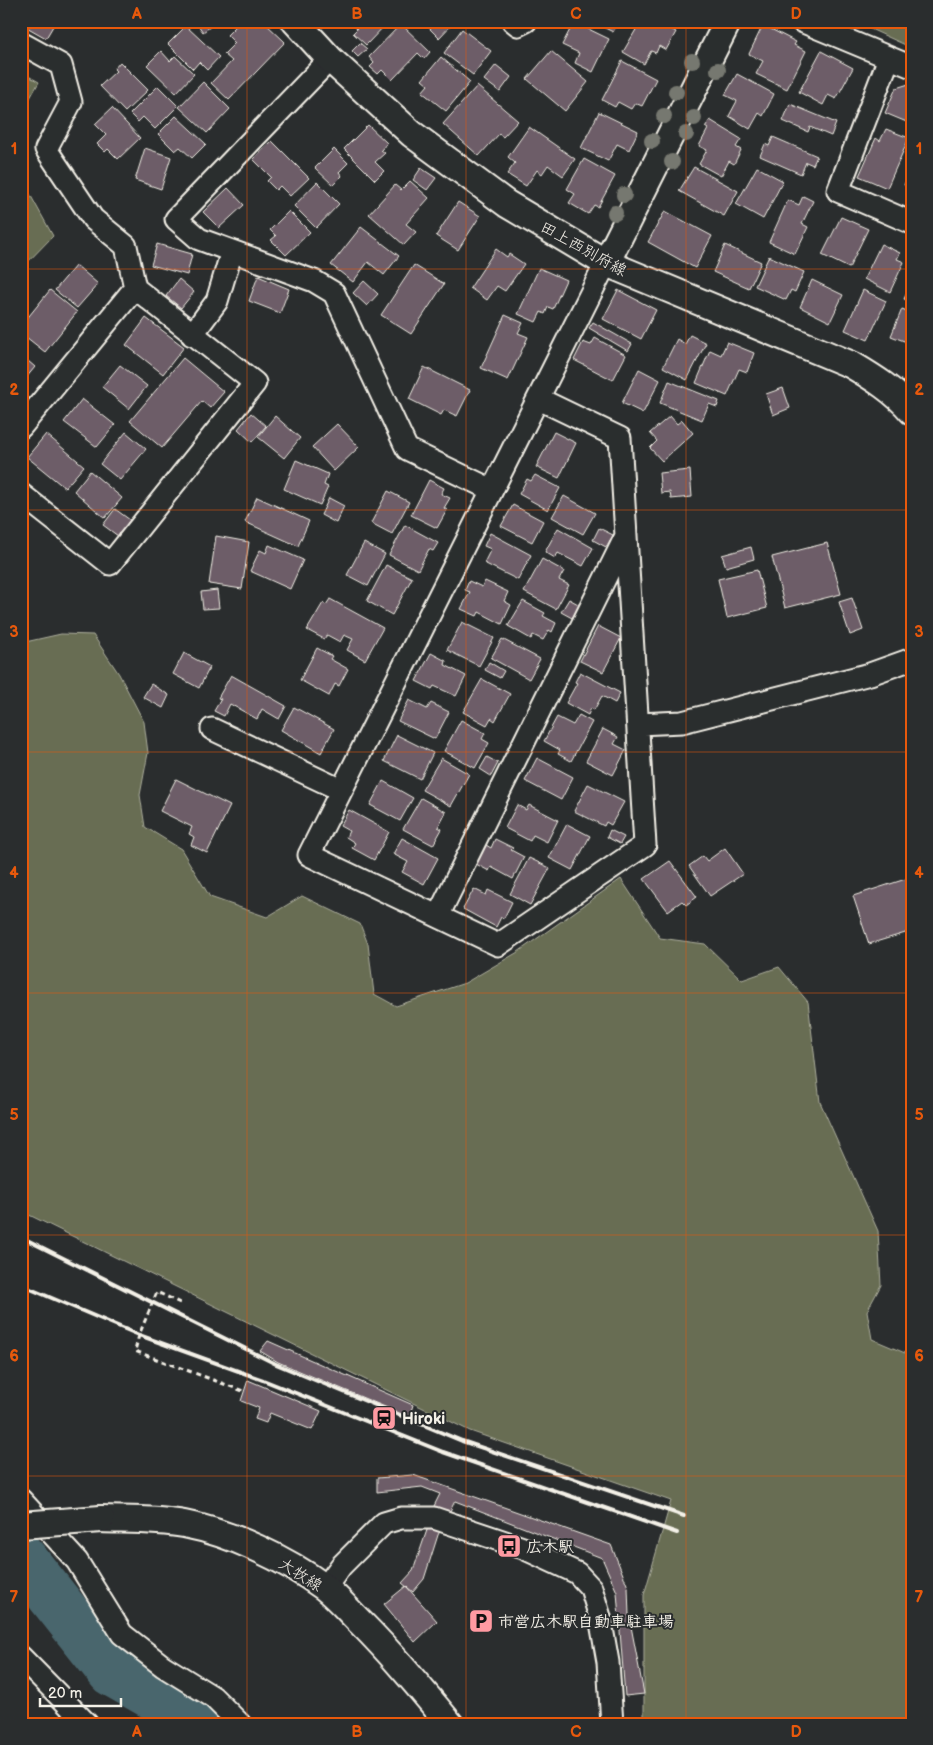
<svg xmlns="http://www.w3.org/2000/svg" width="933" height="1745" font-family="'Balsamiq Sans','Klee One',sans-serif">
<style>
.green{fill:#676d53;stroke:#aeaf9e}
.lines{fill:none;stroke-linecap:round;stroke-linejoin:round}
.river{stroke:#49666d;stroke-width:49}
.building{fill:#6d5d67;stroke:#f4f1e8}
.minor-casing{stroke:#f4f1e8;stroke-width:25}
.tertiary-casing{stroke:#f4f1e8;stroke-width:30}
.path{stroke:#f4f1e8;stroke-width:3;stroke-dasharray:5 4;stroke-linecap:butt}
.minor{stroke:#2a2d2e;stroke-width:21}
.tertiary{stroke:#2a2d2e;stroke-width:26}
.rail{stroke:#f4f1e8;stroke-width:4}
.tertiary-bridge-casing{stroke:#f4f1e8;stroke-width:30;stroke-linecap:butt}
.tertiary-bridge{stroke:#2a2d2e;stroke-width:26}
.tree{fill:#76786f}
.grid{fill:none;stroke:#e8590c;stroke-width:1;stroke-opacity:0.55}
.labels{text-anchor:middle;stroke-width:4;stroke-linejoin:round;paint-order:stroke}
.street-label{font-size:16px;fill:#f4f1e8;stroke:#2a2d2e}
.poi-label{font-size:16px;font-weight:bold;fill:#f4f1e8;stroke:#2a2d2e;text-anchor:start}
.neatline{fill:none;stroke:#e8590c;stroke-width:2}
.grid-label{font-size:16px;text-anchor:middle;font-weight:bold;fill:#e8590c}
</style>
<rect width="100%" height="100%" fill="#2a2d2e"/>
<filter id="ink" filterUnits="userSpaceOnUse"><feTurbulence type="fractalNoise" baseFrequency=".02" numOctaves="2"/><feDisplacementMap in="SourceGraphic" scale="10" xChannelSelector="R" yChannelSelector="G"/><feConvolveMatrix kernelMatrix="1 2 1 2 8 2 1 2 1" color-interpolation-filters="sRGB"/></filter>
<g filter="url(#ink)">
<path class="green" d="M853,21H912V48Z
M21,72L39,82L21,114Z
M21,178L53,236L21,269Z
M61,634L93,635L119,674L144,722L148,753L140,795L145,827L181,849L210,897L267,917L302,896L360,924L368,944L374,994L396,1006L465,983L518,952L621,879L660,938L705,944L742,980L779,967L808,1002L820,1102L878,1231L881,1285L867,1311L872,1339L912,1356V1724H644V1595L671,1501L470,1431L21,1211V643Z"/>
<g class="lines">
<path class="river" d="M21,1557L112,1672L172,1706L195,1724"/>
</g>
<path class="building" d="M25,21H56L46,38L23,25Z
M195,21H218L203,32Z
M241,21H263L285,42L229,100L211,83L232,61L224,54L235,43L227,35Z
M356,21H389L366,45L353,33L357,29L353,25Z
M422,21H455L439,38Z
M591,21H619L613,32Z
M641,21H657L676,32L666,50L659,46L656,53L651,51L644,64L623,52Z
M574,22L609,39L593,72L575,63L579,53L562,45Z
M401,24L430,52L424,59L418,53L392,80L382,70L378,74L370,67L374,63L369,57Z
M763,25L796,42L794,45L806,51L787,89L756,74L763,61L749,54Z
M186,26L219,57L207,70L199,62L193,69L168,44Z
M462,29L491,51L473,75L444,53Z
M360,43L367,49L358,57L352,51Z
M161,51L170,61L175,56L194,74L176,93L147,65Z
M551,51L588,82L565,111L527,79Z
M821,51L853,68L836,99L828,95L823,105L799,92Z
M441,57L470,82L446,111L422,92L428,85L422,80Z
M622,61L656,79L642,106L635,103L631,109L618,102L615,107L602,100Z
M120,62L148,90L125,112L100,86L116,71L114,69Z
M496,65L511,77L500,92L484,80Z
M737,74L774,94L763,116L759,113L750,129L729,116L737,101L725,95Z
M203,82L230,109L207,133L179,107Z
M912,83V116L909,123L885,113L896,88Z
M158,86L178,106L155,129L143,117L138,122L130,114Z
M477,86L518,121L503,137L499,134L479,156L443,124Z
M790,104L836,123L831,136L810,127L808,132L783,121Z
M112,108L140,138L118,159L108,149L105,152L97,144L106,135L95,124Z
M599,112L638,131L629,150L617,144L608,161L581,148Z
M176,116L206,144L192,158L180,147L175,151L158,134Z
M710,120L741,139L736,147L741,150L734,164L729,161L721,176L699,164L707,150L699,146L708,129L705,127Z
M368,125L387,143L381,150L385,153L375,162L384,171L375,180L344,149Z
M529,127L575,159L563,176L548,165L542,174L537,170L526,186L507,174L515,163L508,157Z
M886,129L909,138L887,188L859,176L876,138L880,141Z
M773,137L817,156L813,165L806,162L801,174L760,156L765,144L769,146Z
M272,141L309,178L290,196L280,186L276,190L267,181L271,177L253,159Z
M145,148L171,157L161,189L135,180Z
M334,149L348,163L339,172L342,176L333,185L315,168Z
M584,159L615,176L598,207L594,205L588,214L569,203L575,194L567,189Z
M912,166V188L904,185Z
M694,167L738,191L724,216L679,191Z
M757,167L783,181L763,219L736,204Z
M421,168L436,178L427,190L413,180Z
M410,181L429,198L406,224L416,232L404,245L369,214L395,185L401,190Z
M317,182L339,204L316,228L294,206Z
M228,188L244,205L219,228L203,212Z
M803,196L813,201L802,224L808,227L795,254L769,242L788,200L799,205Z
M458,202L480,216L458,250L436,236Z
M289,211L310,232L286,255L271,240L276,236L270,230Z
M665,211L712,236L695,268L648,242Z
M841,217L868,229L849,268L822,255Z
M361,227L399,256L384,275L368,262L353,282L331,265Z
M157,244L192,254L187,275L151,265Z
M881,244L900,253L897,259L904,262L890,292L864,279Z
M725,245L761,262L749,288L713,272Z
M496,249L507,257L509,254L524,264L505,291L497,286L487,300L470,288Z
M769,256L804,272L795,292L791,290L786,300L755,286Z
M76,265L98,284L77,308L55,290Z
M414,265L444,284L411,334L381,315Z
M539,268L566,280L553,309L548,307L545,314L541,312L536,322L518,314Z
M258,276L289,289L280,313L249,301Z
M179,279L194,292L181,308L166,296Z
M812,280L843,295L830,322L800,307Z
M364,281L378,294L367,306L353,293Z
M912,282V302L904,299Z
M50,290L77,312L45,352L21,333V326Z
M618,290L656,310L641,339L603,319Z
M863,290L886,301L868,340L845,330Z
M902,309L912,313V344L891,336Z
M505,315L523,323L518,333L528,337L508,380L481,368Z
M146,318L184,347L163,374L126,345Z
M593,322L632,344L628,351L589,328Z
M690,335L706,343L687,380L663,367L677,339L685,344Z
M595,338L626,355L613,380L574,360L583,342L591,345Z
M727,342L754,353L747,372L739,369L727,396L696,383L710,350L721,355Z
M21,355L35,367L21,384Z
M183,358L224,392L210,408L202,401L162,448L130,421Z
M120,365L147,386L129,409L102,387Z
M424,367L470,390L457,416L444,410L441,415L409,399Z
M639,369L660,380L643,413L622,403Z
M669,381L719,401L717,407L709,404L702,420L660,403Z
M783,388L790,408L773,415L766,394Z
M82,399L115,425L97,447L64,422Z
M251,413L266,426L252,442L238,429Z
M275,416L300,438L284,458L258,437Z
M670,416L677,424L682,420L693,433L662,461L650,448L657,441L650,433Z
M337,424L359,447L334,471L312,447Z
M126,432L146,449L120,480L100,464Z
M554,432L576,443L559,478L536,467Z
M46,434L84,466L65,488L27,457Z
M296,460L328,474L324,485L328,487L320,505L284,489Z
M690,470L692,497L671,499L670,492L661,493L659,473Z
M90,471L122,498L105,518L74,491Z
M535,475L560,488L548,510L519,494L527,479L531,481Z
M429,480L444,488L441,494L450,498L444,508L447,510L437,528L411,515Z
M388,491L409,502L392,534L371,523Z
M564,496L595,513L583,534L552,517Z
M257,497L309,521L298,546L245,522Z
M329,498L344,506L336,523L321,515Z
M513,505L543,521L532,542L501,526Z
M115,509L130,520L118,536L103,525Z
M405,525L438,543L433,551L429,549L418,570L389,555Z
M558,528L593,548L583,566L558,553L555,558L545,552Z
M599,528L613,535L606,547L593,540Z
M490,533L531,555L518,580L484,563L491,549L484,546Z
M216,536L249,542L242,589L209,584Z
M364,543L385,554L368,586L347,575Z
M827,543L841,594L785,608L772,557Z
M269,545L303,560L290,589L250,571L260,550L266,553Z
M751,547L754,559L726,567L722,555Z
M542,559L564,571L559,580L569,585L556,609L524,592Z
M386,565L412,578L392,615L367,601Z
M757,570L767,608L727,618L718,579Z
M469,581L482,587L485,581L508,592L504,601L511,605L502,624L479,612L477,616L461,609L470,592L465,590Z
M217,590L219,608L203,609L201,592Z
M852,598L863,630L850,635L839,602Z
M330,599L383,628L365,660L347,650L353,639L344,635L340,642L327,635L324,639L307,630L323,603L326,605Z
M569,599L580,605L572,618L561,612Z
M523,601L545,613L543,616L556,623L552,632L549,630L543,640L533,635L531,639L508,626Z
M462,622L494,638L479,666L447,650Z
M598,626L621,638L603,672L580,661Z
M502,639L540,659L529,679L491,658Z
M317,648L332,656L330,659L348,669L339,686L335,684L329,696L300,680Z
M184,653L210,667L199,688L173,674Z
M431,653L446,661L445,665L466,676L456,696L434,686L432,689L416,681Z
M489,662L504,671L500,678L485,670Z
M580,672L620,693L615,703L602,696L594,710L591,708L588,715L566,703L577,683L575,682Z
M231,675L286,706L279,719L262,709L257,719L230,704L224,716L214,711L221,699L218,698Z
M482,679L510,694L495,721L491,718L487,725L463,712Z
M151,684L169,695L163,708L143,697Z
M409,700L427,709L431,703L449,712L435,739L398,721Z
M294,707L334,729L321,753L281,730Z
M579,715L592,722L571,761L558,754L560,750L544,741L557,717L573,725Z
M461,720L485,733L482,739L489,743L475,768L444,751Z
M603,729L618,737L614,744L626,750L613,775L586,761Z
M397,735L433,753L420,779L384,761Z
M487,757L498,763L491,776L480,769Z
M441,758L469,774L451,806L422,790Z
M537,758L573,777L561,800L525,781Z
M176,779L230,806L207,853L191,845L194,837L189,834L192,827L160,811Z
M383,781L413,798L400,821L370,805Z
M588,784L624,802L611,825L606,822L604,826L574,811Z
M421,798L446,812L438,827L442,829L433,845L403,829Z
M517,805L526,810L529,805L558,820L547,842L533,835L530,841L505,828Z
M349,810L389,832L374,860L352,848L355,843L346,837L349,831L340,826Z
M567,824L590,836L572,870L549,858Z
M610,830L624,837L620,844L607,837Z
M402,838L438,858L424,884L402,872L408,862L393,854Z
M495,839L513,848L511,850L524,857L513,879L491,867L489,871L476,864L486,845L491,848Z
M725,848L743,874L710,896L689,866L703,856L707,861Z
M529,858L550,868L530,905L510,894Z
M670,861L697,897L686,905L682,901L668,911L644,879Z
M912,877V931L869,944L853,896Z
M474,889L486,895L488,890L512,902L504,918L501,917L496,927L463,909Z
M268,1341L413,1405L409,1417L278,1362L260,1351Z
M248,1380L321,1411L312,1430L270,1413L266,1423L255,1419L259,1408L241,1401Z
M413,1475L611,1545L628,1587L629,1616L644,1694L625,1696L617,1592L602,1558L455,1501L438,1535L424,1579L413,1592L402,1583L413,1571L427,1530L425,1524L440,1494L422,1487L377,1492V1478Z
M406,1586L437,1621L415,1642L384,1604Z"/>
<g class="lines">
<defs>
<path id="minor" d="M513,21L518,25L526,21
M801,21L912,67
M21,43L61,65L71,102L46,149L93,219L126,246L135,288
M889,58L838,191L912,223
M330,59L176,219L199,239L314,281L334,293L407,449L492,490
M192,335L217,301L232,251
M539,399L620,438L645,845L498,945L309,855L606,263
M21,427L135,288L255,383L110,564L21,494
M638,724L682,722L870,674L912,659
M212,729L341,790
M438,916L625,538
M21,1500L77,1561L122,1634L163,1666L213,1697L240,1724
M325,1588L341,1566L384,1523L401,1518H434L523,1548L577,1573L591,1588L600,1617L608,1662L612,1724
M21,1657L87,1724"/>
<path id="tertiary" d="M295,21L330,59L412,134L507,204L606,263L852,365C874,378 895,391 912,411
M606,263L728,21
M101,1519C129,1520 157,1519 184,1524C231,1533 286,1559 324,1587C337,1597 348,1610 360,1622C392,1654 421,1689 450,1724"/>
</defs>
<use href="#minor" class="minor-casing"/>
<use href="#tertiary" class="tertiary-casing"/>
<path class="path" d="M180,1303L157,1292L139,1335L135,1351L243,1391"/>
<use href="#minor" class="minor"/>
<use href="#tertiary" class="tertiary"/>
<path class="rail" d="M21,1237L276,1364L462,1441L684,1516
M21,1285L139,1335L263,1380L443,1452L677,1533"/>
<defs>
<path id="tertiary-bridge" d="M21,1525L101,1519"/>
</defs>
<use href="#tertiary-bridge" class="tertiary-bridge-casing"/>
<use href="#tertiary-bridge" class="tertiary-bridge"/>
</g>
<g class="tree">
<circle cx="692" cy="61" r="8"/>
<circle cx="718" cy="70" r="8"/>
<circle cx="676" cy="92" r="8"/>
<circle cx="664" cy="116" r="8"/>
<circle cx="694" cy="118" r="8"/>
<circle cx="686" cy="134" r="8"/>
<circle cx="652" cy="141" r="8"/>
<circle cx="672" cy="162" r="8"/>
<circle cx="624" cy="195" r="8"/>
<circle cx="615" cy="213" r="8"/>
</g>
</g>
<path class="grid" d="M247,21V1724M466,21V1724M686,21V1724M21,269H912M21,510H912M21,752H912M21,993H912M21,1235H912M21,1476H912"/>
<defs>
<symbol id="station-square" viewBox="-11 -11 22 22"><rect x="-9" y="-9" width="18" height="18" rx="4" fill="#ff9aa2" stroke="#2a2d2e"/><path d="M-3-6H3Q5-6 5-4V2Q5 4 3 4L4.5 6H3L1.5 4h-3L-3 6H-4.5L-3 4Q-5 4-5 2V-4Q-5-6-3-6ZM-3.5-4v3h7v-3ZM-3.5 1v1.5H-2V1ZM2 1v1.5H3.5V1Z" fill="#111"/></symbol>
<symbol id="bus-square" viewBox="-11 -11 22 22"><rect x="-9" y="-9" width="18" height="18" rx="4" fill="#ff9aa2" stroke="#2a2d2e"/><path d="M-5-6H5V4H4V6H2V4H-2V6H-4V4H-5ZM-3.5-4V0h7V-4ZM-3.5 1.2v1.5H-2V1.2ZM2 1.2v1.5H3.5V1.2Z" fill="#111"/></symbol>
<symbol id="parking-square" viewBox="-11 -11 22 22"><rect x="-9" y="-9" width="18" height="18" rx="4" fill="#ff9aa2" stroke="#2a2d2e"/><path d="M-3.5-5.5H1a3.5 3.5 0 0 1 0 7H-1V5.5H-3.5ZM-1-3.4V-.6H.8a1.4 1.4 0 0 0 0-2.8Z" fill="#111"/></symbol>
</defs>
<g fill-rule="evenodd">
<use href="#station-square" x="370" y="1404" width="28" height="28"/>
<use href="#bus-square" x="495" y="1532" width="28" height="28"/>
<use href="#parking-square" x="467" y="1607" width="28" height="28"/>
</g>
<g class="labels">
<g class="street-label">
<text transform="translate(584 248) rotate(29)" y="6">田上西別府線</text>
<text transform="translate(301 1574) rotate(32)" y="6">大牧線</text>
</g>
<g class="poi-label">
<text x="402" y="1424">Hiroki</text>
<text x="526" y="1552">広木駅</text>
<text x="498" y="1627">市営広木駅自動車駐車場</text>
</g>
</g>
<rect width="933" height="1745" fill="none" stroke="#2a2d2e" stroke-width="55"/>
<path d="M40 1698v8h81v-8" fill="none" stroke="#f4f1e8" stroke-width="2.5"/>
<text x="48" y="1698" font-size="15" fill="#f4f1e8" stroke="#2a2d2e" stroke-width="4" paint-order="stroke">20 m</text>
<rect x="28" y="28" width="878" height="1690" class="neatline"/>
<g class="grid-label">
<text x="137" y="19">A</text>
<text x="357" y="19">B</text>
<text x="576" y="19">C</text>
<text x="796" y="19">D</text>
<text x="14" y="154">1</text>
<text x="919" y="154">1</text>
<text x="14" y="395">2</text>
<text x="919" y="395">2</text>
<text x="14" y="637">3</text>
<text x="919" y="637">3</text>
<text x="14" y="878">4</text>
<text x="919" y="878">4</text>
<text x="14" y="1120">5</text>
<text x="919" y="1120">5</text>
<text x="14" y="1361">6</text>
<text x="919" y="1361">6</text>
<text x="14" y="1602">7</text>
<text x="919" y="1602">7</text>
<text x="137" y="1737">A</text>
<text x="357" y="1737">B</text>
<text x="576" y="1737">C</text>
<text x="796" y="1737">D</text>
</g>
</svg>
